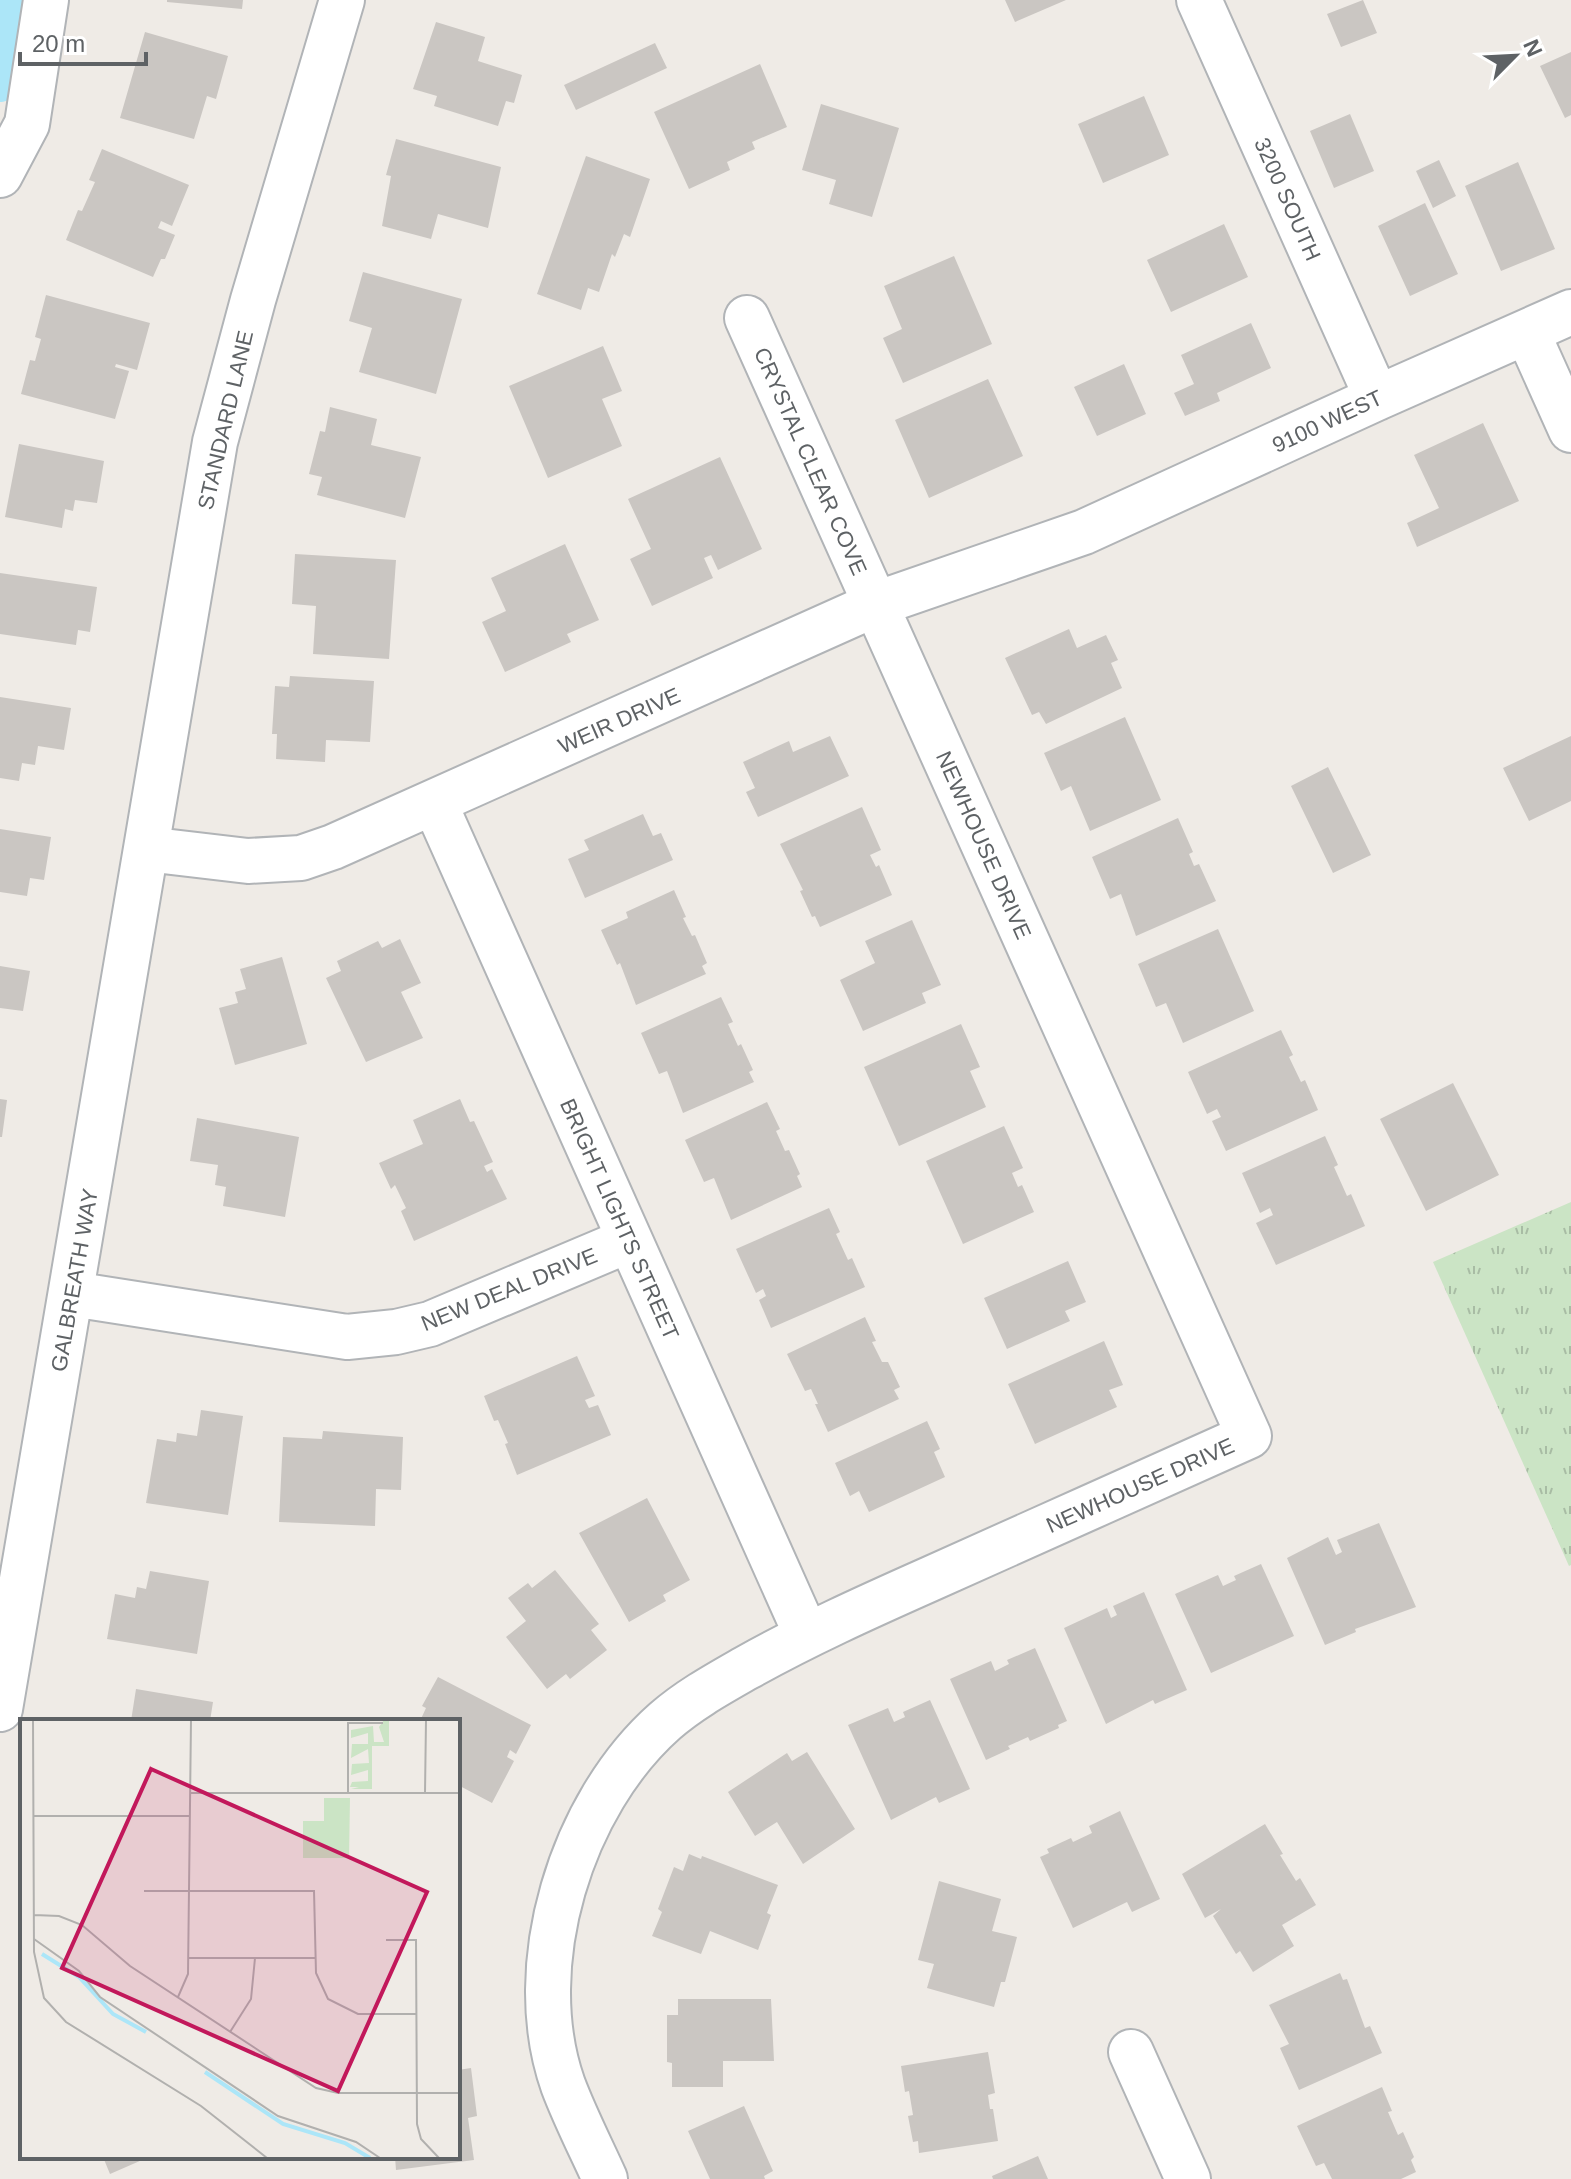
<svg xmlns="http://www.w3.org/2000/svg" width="1571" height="2179" font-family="Helvetica,sans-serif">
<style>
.grass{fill:url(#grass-tufts)}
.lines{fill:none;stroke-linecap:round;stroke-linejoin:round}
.canal{stroke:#ace6f8;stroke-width:44}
.building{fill:#cac6c2}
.minor-casing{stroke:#b1b4b7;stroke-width:48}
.minor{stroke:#fff;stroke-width:44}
.labels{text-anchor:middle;stroke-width:7;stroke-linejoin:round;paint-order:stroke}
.street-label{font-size:22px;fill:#5e6265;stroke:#fff}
.inset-river{fill:none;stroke:#ace6f8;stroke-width:4}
.inset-road{fill:none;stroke:#b1b0ae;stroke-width:2}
.view{fill:#c2185b;fill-opacity:0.15;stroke:#c2185b;stroke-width:4}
.inset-edge{fill:none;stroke:#5e6265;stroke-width:4}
</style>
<defs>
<pattern id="grass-tufts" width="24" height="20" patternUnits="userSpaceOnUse" patternTransform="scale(2)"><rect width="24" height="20" fill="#cbe4c5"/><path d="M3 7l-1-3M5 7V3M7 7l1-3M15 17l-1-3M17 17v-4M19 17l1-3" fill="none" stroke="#a8bca4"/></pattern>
</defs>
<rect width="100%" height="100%" fill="#efebe6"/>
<path class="grass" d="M1571,1202V1565L1569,1566L1433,1262Z"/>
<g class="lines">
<path class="canal" d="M0,80L7,52L9,0"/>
</g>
<path class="building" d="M167,0H243L242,9L167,2Z
M1005,0H1066L1015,22Z
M1363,0L1377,33L1341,47L1327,14Z
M436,22L485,37L478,61L522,75L514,103L506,101L498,126L434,106L437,96L413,89Z
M145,32L228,56L216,99L207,96L194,139L120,118Z
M655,43L667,68L576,110L564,85Z
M1571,52V115L1565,118L1540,66Z
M760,64L787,127L752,142L755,149L727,162L730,170L689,189L654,112Z
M1144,96L1169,155L1103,183L1078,124Z
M821,104L899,128L872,217L829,204L836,180L802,170Z
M1350,114L1374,171L1334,188L1310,131Z
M396,139L501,167L488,228L438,214L431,239L382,226L391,176L386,175Z
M102,149L189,185L172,226L161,221L158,228L175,235L165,259H161L153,277L66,240L78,210L82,211L95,182L89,180Z
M586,156L650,179L630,237L624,234L615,257L612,254L599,292L588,288L581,310L537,294Z
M1439,160L1456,196L1433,208L1416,171Z
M1518,162L1555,249L1501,271L1465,186Z
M1425,203L1458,274L1410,296L1378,226Z
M1224,224L1248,277L1171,312L1147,260Z
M954,256L992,344L903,383L883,338L902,329L884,286Z
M363,272L462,299L436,394L359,372L372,328L349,321Z
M46,295L150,323L137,370L116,364L115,367L129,371L115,419L21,394L30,360L35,361L41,339L35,337Z
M1251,323L1271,368L1217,393L1220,401L1185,416L1174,393L1194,384L1181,355Z
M603,346L622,391L602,399L622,446L548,478L509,386Z
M1124,364L1146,414L1097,436L1074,387Z
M988,379L1023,456L929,498L895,420Z
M330,407L377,419L371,445L421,457L405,518L317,495L322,477L309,474L320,431L325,432Z
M1483,423L1519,501L1417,547L1407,523L1439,508L1414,455Z
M19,444L104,461L97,503L75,500L73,511L65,509L62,528L5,517Z
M720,457L762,549L718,570L711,555L704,558L713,578L652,606L630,559L651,549L628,499Z
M565,544L599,620L567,634L571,642L505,672L482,622L506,611L491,578Z
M295,554L396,560L389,659L313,654L316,606L292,604Z
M0,573L97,587L90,632L78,630L76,645L0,634Z
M1069,629L1077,648L1106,635L1118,660L1111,663L1122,688L1046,724L1039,712L1032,715L1005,658Z
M290,676L374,681L370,742L326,740L325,762L276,759L277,734H272L275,686L289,687Z
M0,697L71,708L64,750L38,746L35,765L22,763L19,781L0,778Z
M1125,717L1161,800L1090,831L1071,786L1061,791L1044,753Z
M830,736L849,776L758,817L746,792L755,788L743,762L789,741L793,752Z
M1571,736V801L1529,821L1503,768Z
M1328,767L1371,855L1333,873L1291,786Z
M862,807L881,850L870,855L876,867L879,865L892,895L820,927L815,916L812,917L800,891L803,890L780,844Z
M643,814L653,836L661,833L673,860L585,898L568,859L589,850L584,840Z
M1178,818L1193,852L1189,854L1194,866L1199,864L1216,901L1136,936L1121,894L1110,899L1092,857Z
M0,829L51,837L44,880L30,878L27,896L0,892Z
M674,890L686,917L683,918L692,936L695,935L707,963L702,966L706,974L636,1005L620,963L617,965L601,930L628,918L626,912Z
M912,920L941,985L922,993L926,1003L863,1031L840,980L875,963L865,941Z
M1218,929L1254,1011L1183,1043L1166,1003L1156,1007L1138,964Z
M400,939L421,983L401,992L423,1038L366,1062L326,978L341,971L337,961L378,941L382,948Z
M282,957L307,1044L235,1065L219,1008L238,1003L235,992L246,989L240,969Z
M0,966L30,971L23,1011L0,1008Z
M721,997L733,1022L728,1024L738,1046L741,1044L753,1070L749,1072L754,1082L683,1113L667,1071L659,1074L641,1033Z
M961,1024L980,1067L970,1071L986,1107L899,1146L864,1067Z
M1281,1030L1293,1055L1289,1057L1301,1082L1305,1080L1318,1110L1226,1151L1212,1121L1221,1117L1217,1109L1207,1114L1188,1072Z
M1453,1083L1499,1175L1426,1211L1380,1119Z
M0,1099L7,1100L2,1137H0Z
M460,1099L470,1122L474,1121L493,1162L484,1166L487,1172L492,1169L507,1199L414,1241L401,1211L406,1208L395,1185L391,1189L379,1163L423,1144L413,1120Z
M767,1102L780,1129L776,1131L785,1151L789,1150L800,1174L797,1176L802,1187L731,1220L714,1178L704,1182L685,1140Z
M197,1118L299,1137L285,1217L223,1206L226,1187L215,1185L218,1165L190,1161Z
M1004,1126L1023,1168L1012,1173L1018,1187L1022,1185L1034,1212L963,1244L926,1161Z
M1325,1136L1338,1165L1334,1167L1347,1196L1351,1194L1365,1226L1276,1265L1256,1223L1273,1215L1270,1208L1260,1213L1242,1173Z
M829,1208L840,1232L836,1234L848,1260L852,1258L865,1287L771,1328L759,1300L766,1296L763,1289L756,1293L736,1249Z
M1068,1261L1086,1302L1065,1311L1070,1321L1007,1349L984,1298Z
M865,1317L876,1341L872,1342L882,1362H888L900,1387L894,1390L899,1399L828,1432L815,1404H818L811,1389L805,1391L787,1354Z
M1104,1341L1123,1385L1109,1390L1117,1407L1035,1444L1008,1384Z
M577,1356L595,1396L585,1400L589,1408L598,1405L611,1435L517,1475L505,1444L508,1443L498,1420L494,1421L484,1396Z
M201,1410L243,1416L228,1515L146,1503L157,1439L176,1442L177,1433L197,1436Z
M927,1421L940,1449L934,1452L945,1477L869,1512L859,1491L850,1496L835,1463Z
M323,1431L403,1437L401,1490L376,1489L375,1526L279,1522L283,1437L322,1439Z
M647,1498L690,1580L663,1595L666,1601L629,1622L579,1533Z
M1379,1523L1416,1607L1355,1629L1356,1632L1325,1645L1287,1558L1328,1537L1336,1555L1342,1552L1337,1540Z
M1261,1564L1294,1636L1211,1673L1175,1594L1218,1575L1223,1586L1236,1580L1234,1576Z
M555,1570L599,1624L591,1630L607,1650L570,1679L566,1674L547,1689L506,1637L526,1621L508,1598L528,1583L532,1588Z
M150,1571L209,1581L197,1654L107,1639L115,1594L135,1598L137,1587L146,1589Z
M1144,1592L1187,1690L1155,1704L1153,1700L1106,1724L1064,1628L1107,1608L1111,1618L1117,1615L1113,1606Z
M1035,1648L1067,1721L1058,1725L1059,1728L1030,1741L1028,1737L1008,1746L1010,1749L986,1760L950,1679L991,1661L995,1671L1009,1664L1007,1660Z
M438,1677L531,1725L516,1754L510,1750L507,1757L514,1761L492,1803L458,1785V1721H420L426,1708L422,1706Z
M136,1689L213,1702L210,1721H131Z
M930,1700L970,1789L939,1803L936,1797L891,1820L848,1725L888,1708L894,1722L905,1717L903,1712Z
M807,1752L855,1829L803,1864L777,1822L755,1836L728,1792L787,1753L792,1761Z
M1120,1811L1160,1899L1132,1912L1127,1902L1073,1928L1040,1857L1049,1853L1047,1849L1071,1838L1073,1842L1092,1833L1089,1826Z
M1265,1824L1283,1854L1280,1855L1296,1881L1300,1878L1316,1905L1282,1925L1294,1946L1253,1972L1240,1951L1236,1954L1213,1916L1221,1909L1205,1918L1182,1874Z
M689,1854L701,1859L702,1856L778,1885L767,1913L771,1915L758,1950L710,1931L701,1954L652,1936L662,1912L658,1909L674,1867L683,1871Z
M939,1881L1001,1899L992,1931L1017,1937L1005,1982H1001L994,2007L927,1988L934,1964L918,1960Z
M1340,1973L1343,1980L1347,1979L1365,2028L1370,2026L1382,2053L1299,2090L1280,2048L1289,2044L1269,2005Z
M678,1999H771L774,2061H723V2087H672V2063L667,2062V2015H678Z
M988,2052L995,2093L988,2095L990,2109H993L998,2141L919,2153L918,2141L913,2142L908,2116L913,2115L909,2091L905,2092L901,2066Z
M471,2068L477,2116L468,2118L474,2160L396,2170L395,2157H458V2070Z
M1382,2087L1392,2111L1388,2112L1398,2135L1403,2132L1414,2157L1411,2160L1416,2172L1401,2179H1332L1324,2163L1316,2166L1297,2126Z
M744,2106L773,2171L764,2176L765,2179H710L688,2131Z
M1038,2156L1048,2179H993L992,2176Z
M103,2157H149L110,2174Z"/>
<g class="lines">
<defs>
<path id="minor" d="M1199,0L1377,398
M0,175L27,124L46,0
M1527,332L1571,430
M435,804L806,1634
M146,849L248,861L301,858L333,847L876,604L1084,532L1377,398L1571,312
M72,1294L347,1337L396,1332L430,1324L629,1240
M0,1709L215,442L253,300L342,0
M1131,2052L1188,2179
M605,2179C591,2148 575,2117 563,2085C521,1966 571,1804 665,1721C689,1700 718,1684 746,1668C805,1635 867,1607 930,1579C1036,1531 1143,1484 1249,1436L747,318"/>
</defs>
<use href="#minor" class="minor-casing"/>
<use href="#minor" class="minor"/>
</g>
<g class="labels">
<g class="street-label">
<text transform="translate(1288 199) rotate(66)" y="8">3200 SOUTH</text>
<text transform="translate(225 420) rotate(-77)" y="8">STANDARD LANE</text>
<text transform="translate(1327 421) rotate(-25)" y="8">9100 WEST</text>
<text transform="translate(811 461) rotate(66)" y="8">CRYSTAL CLEAR COVE</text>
<text transform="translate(619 720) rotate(-24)" y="8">WEIR DRIVE</text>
<text transform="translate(984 845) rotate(66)" y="8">NEWHOUSE DRIVE</text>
<text transform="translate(620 1219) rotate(66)" y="8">BRIGHT LIGHTS STREET</text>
<text transform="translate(74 1280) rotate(-80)" y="8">GALBREATH WAY</text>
<text transform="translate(509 1289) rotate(-22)" y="8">NEW DEAL DRIVE</text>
<text transform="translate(1140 1485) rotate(-24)" y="8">NEWHOUSE DRIVE</text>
</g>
</g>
<g transform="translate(20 1719)">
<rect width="440" height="440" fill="#efebe6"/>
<path d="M364,1H369V27H352V70H331L339,68H330L332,63L348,62V51L331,56L332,45L349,44L348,30L331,39L332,25H348V14L331,19V11L353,7L354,23H364L359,8ZM304,79H330L329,139H283V102H304Z" fill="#cbe4c5"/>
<path class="inset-river" d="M22,235L59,258L93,295L126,313M185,353L263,405L325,424L350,439"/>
<path class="inset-road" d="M13,1L14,233L24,279L46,303L181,387L247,439M170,74H440M328,74V4H363M405,74L406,1M14,97H170M124,172H294L296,254L308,280L338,295H396M14,196L39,197L62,206L110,247L296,369L318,374H440M14,220L59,252L80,278L258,397L336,423L360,439M366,221H396L397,405L401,420L419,439M168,239H295M158,278L168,255L171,1M210,313L231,280L235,239"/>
<path class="view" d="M131,50L407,173L318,372L42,249Z"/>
<rect width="440" height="440" class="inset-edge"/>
</g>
<g transform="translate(1515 56) rotate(66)" stroke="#ffffff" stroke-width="6" paint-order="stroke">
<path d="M0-6L14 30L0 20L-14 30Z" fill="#5e6265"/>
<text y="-12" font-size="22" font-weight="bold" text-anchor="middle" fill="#5e6265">N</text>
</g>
<path d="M20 52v12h126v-12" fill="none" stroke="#5e6265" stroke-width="4"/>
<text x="32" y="52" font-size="24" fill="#5e6265" stroke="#ffffff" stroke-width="6" paint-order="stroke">20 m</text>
</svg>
